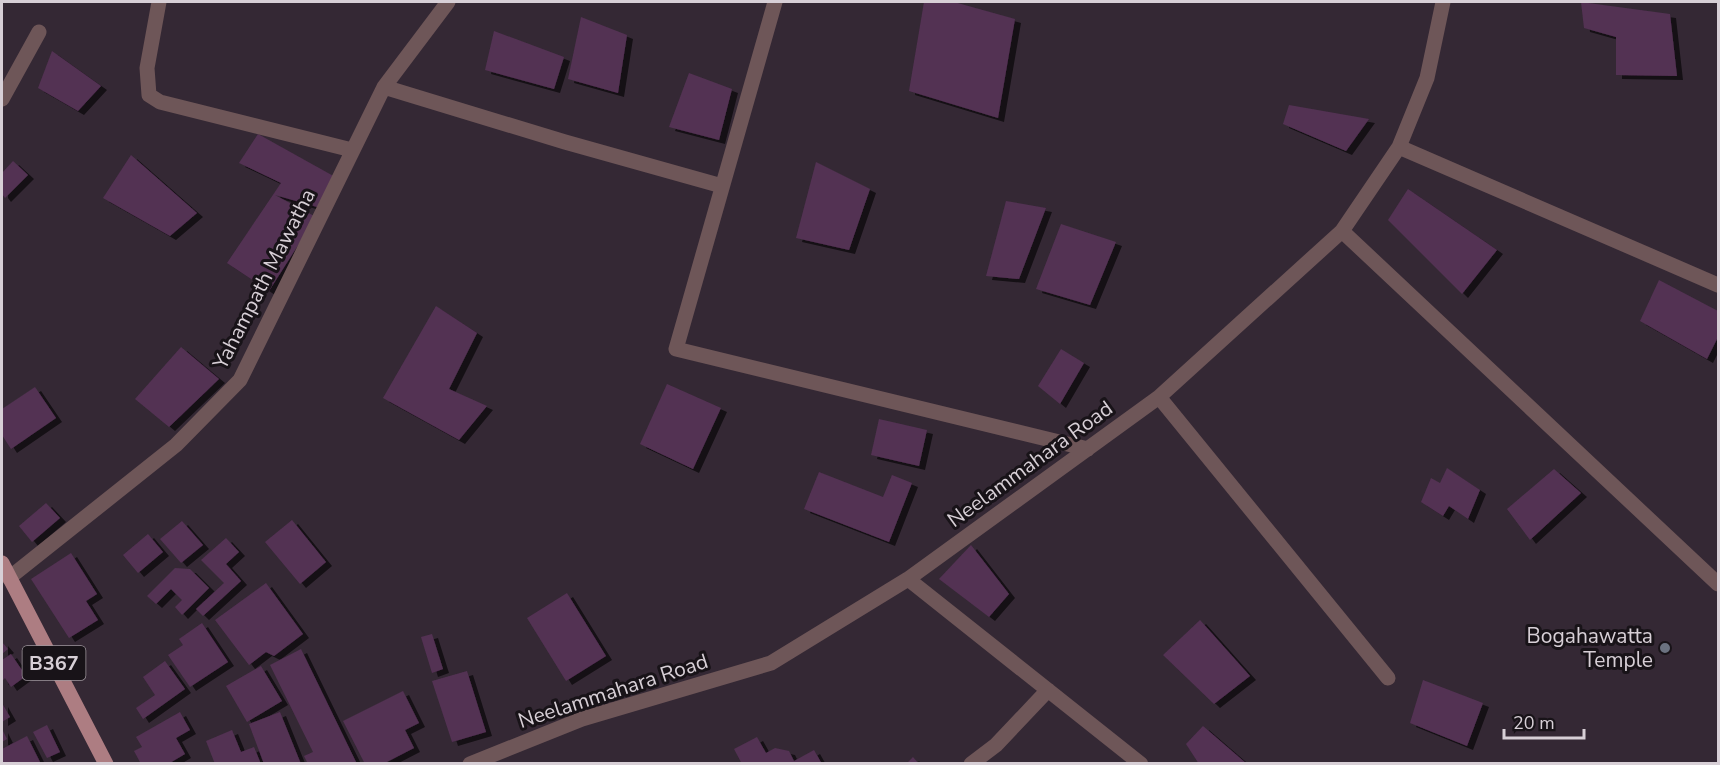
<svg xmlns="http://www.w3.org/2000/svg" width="1720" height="765" font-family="'Nunito Sans',sans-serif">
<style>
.building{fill:#533153;filter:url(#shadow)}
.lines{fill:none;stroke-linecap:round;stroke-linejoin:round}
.minor{stroke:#6e5658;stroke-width:15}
.major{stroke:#ad7d82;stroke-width:15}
.worship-dot{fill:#6b7280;stroke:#181318;stroke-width:2}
.labels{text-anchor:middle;stroke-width:6;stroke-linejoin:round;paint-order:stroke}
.shield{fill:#181318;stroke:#9e979d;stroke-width:1.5}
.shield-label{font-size:20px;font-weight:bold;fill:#d7cfd6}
.street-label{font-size:21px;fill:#d7cfd6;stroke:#181318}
.poi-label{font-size:21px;fill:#d7cfd6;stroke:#181318;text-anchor:end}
</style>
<defs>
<filter id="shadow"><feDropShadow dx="6" dy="4" stdDeviation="0" flood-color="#0009"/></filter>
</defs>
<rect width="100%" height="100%" fill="#342834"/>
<path class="building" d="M924,2H954L1015,19L998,118L909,91Z
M1581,2L1670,14L1677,76L1616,75V37L1584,28Z
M581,17L627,35L618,93L568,79Z
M494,31L564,57L554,89L485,70Z
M52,51L101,86L78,111L38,88Z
M689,73L732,89L719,140L669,127Z
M1289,105L1369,119L1346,151L1283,124Z
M258,134L337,178L317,207L275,195L316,217L269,291L227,263L281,183L239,163Z
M131,155L197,213L170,236L103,198Z
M13,161L28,175L5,198L2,194V173Z
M816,162L870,189L849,250L796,238Z
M1408,189L1497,250L1462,294L1388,220Z
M1006,201L1046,208L1019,279L986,276Z
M1061,224L1116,242L1090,305L1036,289Z
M1659,280L1718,311V337L1707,359L1640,321Z
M436,306L477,333L449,389L487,406L459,440L383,398Z
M181,347L219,379L169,427L135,399Z
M1061,349L1084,363L1060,404L1038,386Z
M667,384L721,408L693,469L640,444Z
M35,387L56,418L11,449L2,435V409Z
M879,419L927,430L919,466L871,455Z
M1447,468L1480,490L1468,519L1449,506L1443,516L1421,502L1431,478L1440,483Z
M1554,469L1581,493L1530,540L1507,509Z
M819,472L883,497L892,475L912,483L889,542L804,509Z
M46,503L60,518L32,542L19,526Z
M292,520L326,562L300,584L265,542Z
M182,521L203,545L181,563L160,539Z
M148,534L163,552L138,573L123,555Z
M226,538L239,552L226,564L241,581L203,616L196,609L224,583L201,560Z
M971,545L1009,594L989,617L939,579Z
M71,553L97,594L86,601L98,620L69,638L31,579Z
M175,568L190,569L209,588L182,615L175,607L182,600L171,589L156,604L147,596Z
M266,583L303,634L274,656L266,652L249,665L215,620Z
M567,593L606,656L566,681L527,618Z
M1200,620L1250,676L1214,704L1163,655Z
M202,623L228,662L190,687L168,655L183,645L179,639Z
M432,634L443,669L432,673L421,637Z
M2,642L8,649L2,654Z
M301,649L357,764H308L304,756L313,752L270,665Z
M11,654L26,676L11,687L5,678L2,681V660Z
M165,661L185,689L143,719L136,708L155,695L143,677Z
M261,666L282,701L247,722L226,686Z
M467,671L486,732L452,742L432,681Z
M1423,680L1483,703L1467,746L1410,723Z
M403,691L419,723L405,730L414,748L383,764H365L343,721Z
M2,703L10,717L2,722Z
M180,712L190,730L176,738L185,754L168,764H141L134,751L142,747L136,737Z
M280,712L301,764H264L249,724Z
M47,725L60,752L47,758L33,732Z
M1203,726L1247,764H1199L1186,744Z
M2,729L7,739L2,742Z
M232,730L241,752L254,747L261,764H215L206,741Z
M27,736L41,764H2V749Z
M757,737L766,753L775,748L789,751L794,761L814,750L822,764H742L734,749Z
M913,757L919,764H906Z"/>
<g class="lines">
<path class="minor" d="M159,2L147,68L149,95L160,102L352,150
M775,2L676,349L1088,449
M384,87L565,142L722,186
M2,99L39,32
M1399,147L1718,285
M1342,231L1718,584
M1159,397L1388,678
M9,578L176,445L240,380L384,87L448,2
M908,579L1141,764
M470,764L582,719L771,663L908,579L1159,397L1342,231L1399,147L1427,78L1443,2
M971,764L996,745L1048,690"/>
<path class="major" d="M2,563L106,764"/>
</g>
<circle class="worship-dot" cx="1665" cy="648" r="6"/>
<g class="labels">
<rect class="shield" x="22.5" y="646" width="63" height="34" rx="4.5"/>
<g class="shield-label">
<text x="54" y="670">B367</text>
</g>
<g class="street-label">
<text transform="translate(264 279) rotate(-63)" y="7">Yahampath Mawatha</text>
<text transform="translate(1030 464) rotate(-36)" y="7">Neelammahara Road</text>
<text transform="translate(613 691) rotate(-18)" y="7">Neelammahara Road</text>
</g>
<g class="poi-label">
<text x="1653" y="643">Bogahawatta<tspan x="1653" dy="24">Temple</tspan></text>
</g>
</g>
<rect width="1720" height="765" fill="none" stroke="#d7cfd6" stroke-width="6"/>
<path d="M1504 729v9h80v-9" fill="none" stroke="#d7cfd6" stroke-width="3"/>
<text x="1513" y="729" font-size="18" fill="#d7cfd6" stroke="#181318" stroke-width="4.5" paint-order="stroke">20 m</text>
</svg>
